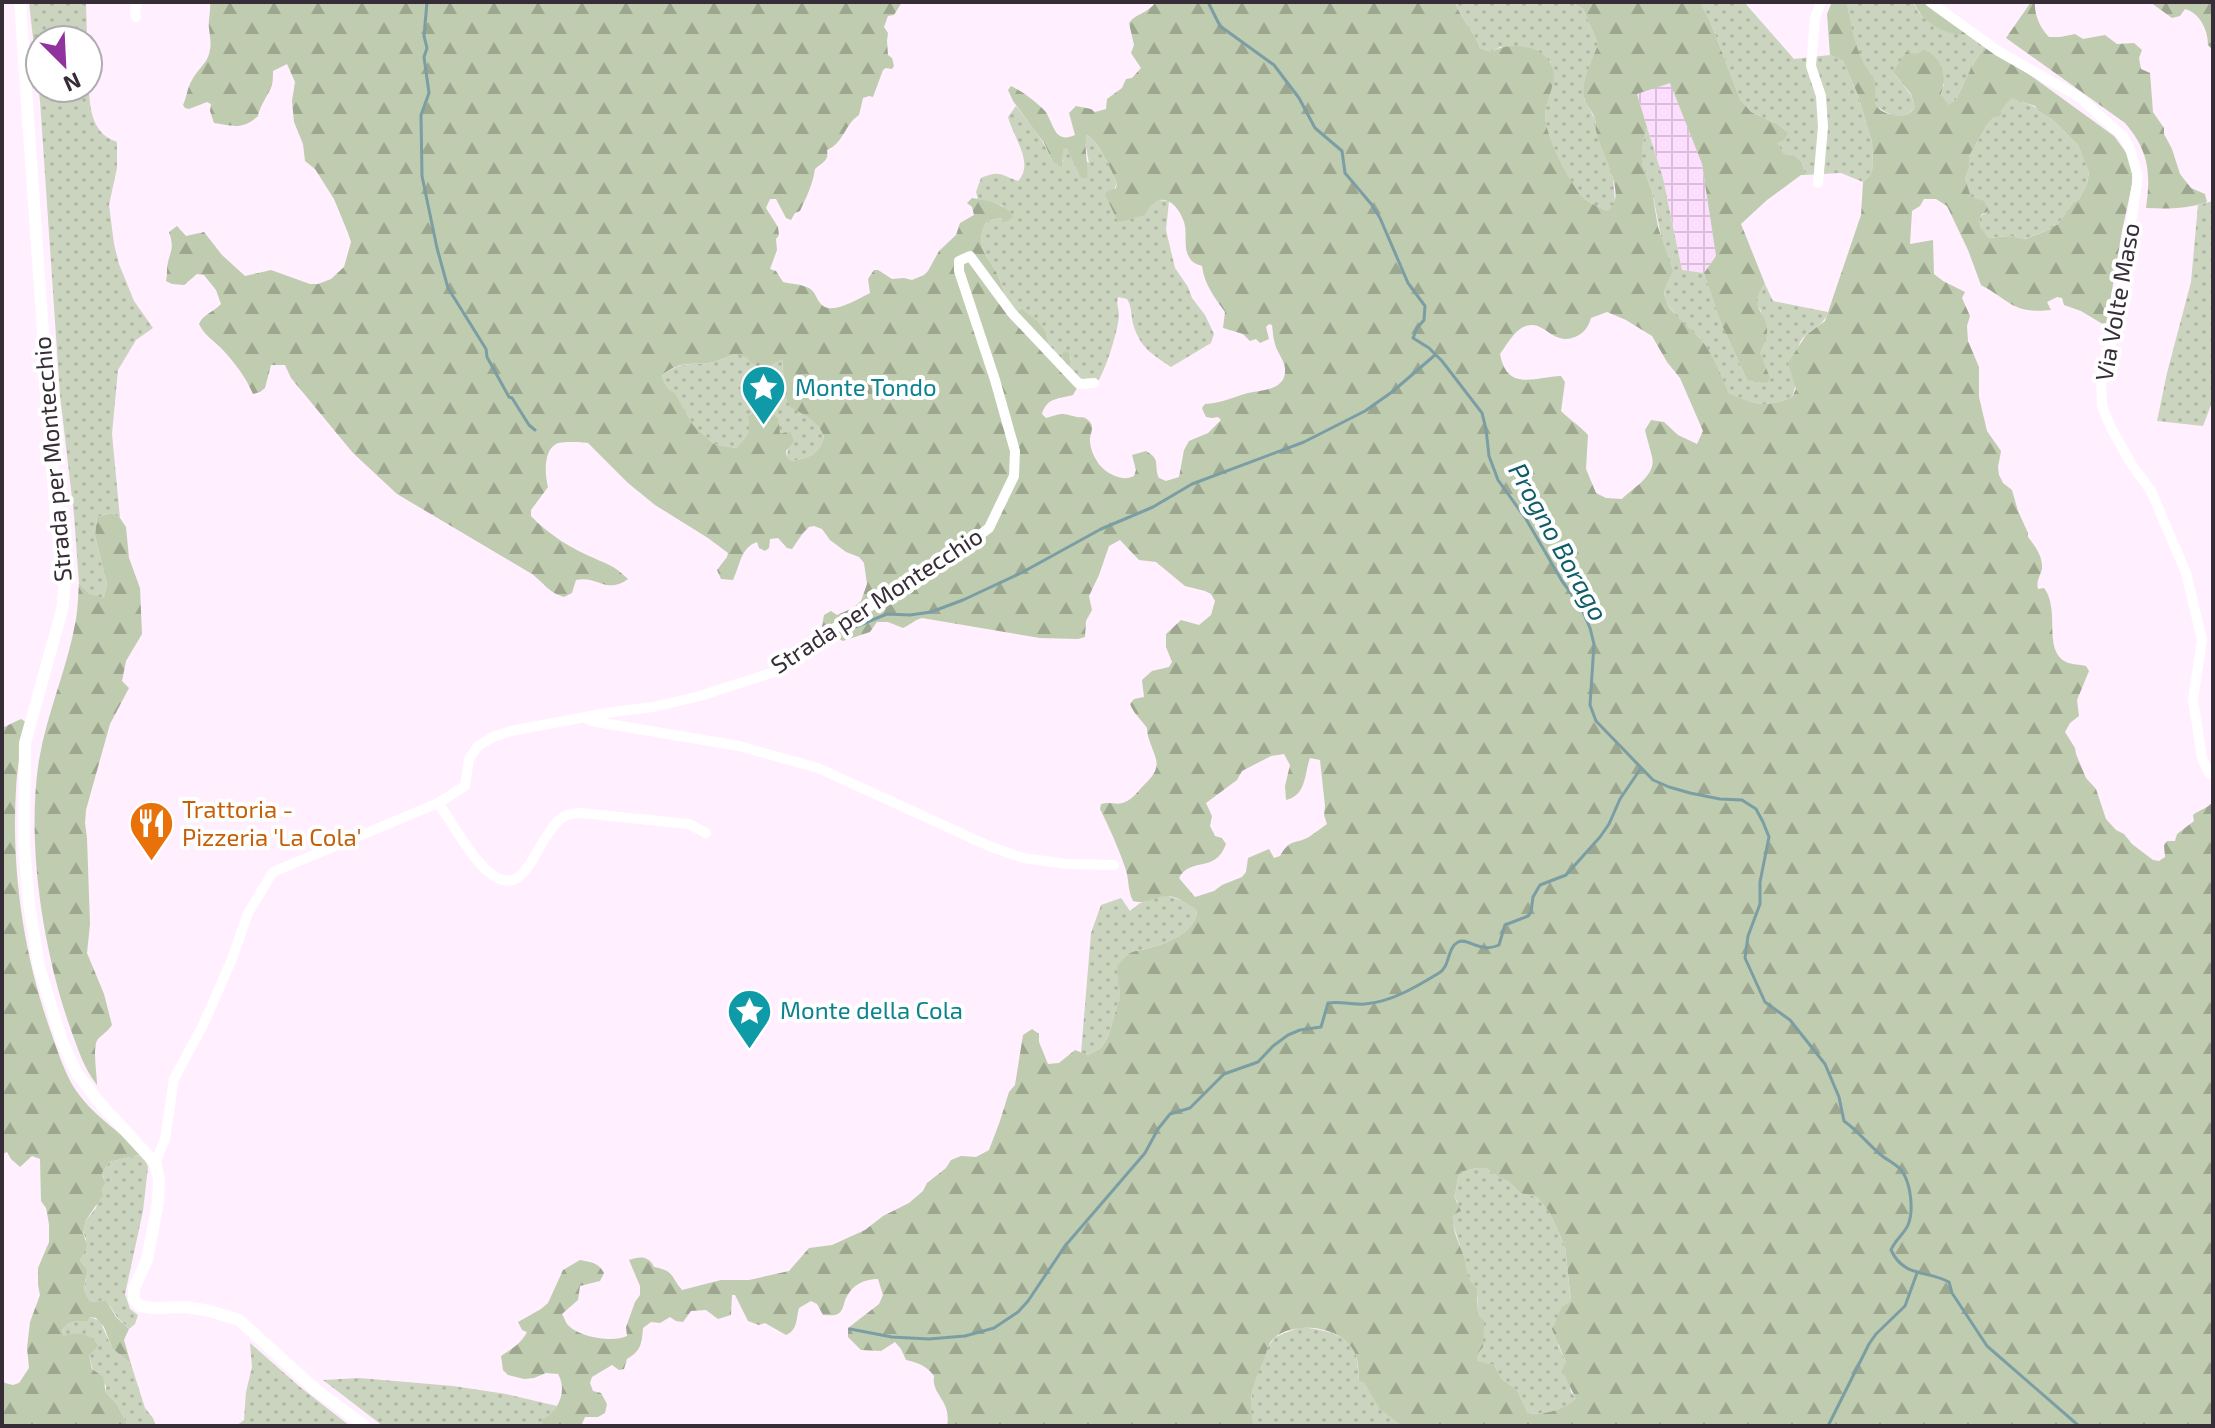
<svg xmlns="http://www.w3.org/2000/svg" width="2215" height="1428" font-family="'Exo 2',sans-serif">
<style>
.industrial{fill:url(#industrial-grid)}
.grass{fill:url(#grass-dots)}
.forest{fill:url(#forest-firs);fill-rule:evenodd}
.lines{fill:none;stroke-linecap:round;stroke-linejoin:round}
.stream{stroke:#7a9ea4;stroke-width:3}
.minor{stroke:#fff;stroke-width:10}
.tertiary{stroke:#fff;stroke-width:12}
.labels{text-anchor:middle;stroke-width:8;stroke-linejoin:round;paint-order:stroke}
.street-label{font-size:24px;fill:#372d37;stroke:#fff}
.culture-label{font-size:24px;fill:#0d838f;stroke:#fff;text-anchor:start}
.food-label{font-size:24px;fill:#c56008;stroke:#fff;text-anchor:start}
.water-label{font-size:26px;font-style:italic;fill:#0f5d68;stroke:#fff}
</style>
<defs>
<pattern id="industrial-grid" width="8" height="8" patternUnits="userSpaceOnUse" patternTransform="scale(2)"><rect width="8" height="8" fill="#fedefe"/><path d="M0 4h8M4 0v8" fill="none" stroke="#dabfda"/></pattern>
<pattern id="grass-dots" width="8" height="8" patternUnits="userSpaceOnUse" patternTransform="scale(2)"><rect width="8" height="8" fill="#cbd4be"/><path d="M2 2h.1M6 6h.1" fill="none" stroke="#afb6a4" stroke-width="1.8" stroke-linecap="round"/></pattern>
<pattern id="forest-firs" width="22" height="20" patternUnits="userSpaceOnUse" patternTransform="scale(2)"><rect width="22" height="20" fill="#c0ccaf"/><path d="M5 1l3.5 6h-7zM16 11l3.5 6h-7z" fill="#9da68f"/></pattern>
</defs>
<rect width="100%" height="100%" fill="#ffefff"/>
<path class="industrial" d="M1670,82L1702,164L1716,256L1704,273L1682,270L1663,178L1637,94Z"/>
<path class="grass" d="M29,2H86L87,40H40V88H88V73C90,99 87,132 117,142V168L109,205L114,244L119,264L134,301L153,328L136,340L118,370L112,434L120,518L111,513L97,517L95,536L107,584L104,599L90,594L79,583L74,515L60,395L40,101Z
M1455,2H1571L1583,9L1598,44L1584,99L1595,119L1596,132L1606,153L1613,178L1615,202L1613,208L1607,211C1600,207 1591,204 1585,199C1570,185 1545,136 1545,115C1546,96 1558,80 1550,61L1500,47L1492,52L1480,48C1473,28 1462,22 1455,2Z
M1700,2H1744L1794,59L1830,55L1843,61L1858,95L1872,142L1873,167L1870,175L1863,182L1841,173L1805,175L1802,162L1794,155L1784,154L1776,143L1775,123L1751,112L1740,99L1710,21Z
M1847,2H1913L1919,13L1972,35L1986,44L1971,68L1956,100L1947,106L1941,94L1944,84L1893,72L1911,95L1915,108C1903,121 1891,116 1877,107L1873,96L1871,73C1853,59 1850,23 1847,2Z
M2011,97L2035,107L2038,111L2053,120L2078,145L2089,171L2087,184L2079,199L2073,203L2058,224L2046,231L2024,239L2009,236L1987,238L1981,228L1979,218L1982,215L1989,211L1971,197L1967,190L1965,179L1969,168V156L1987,125Z
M1016,106C1031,125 1043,139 1053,162H1063L1061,154L1064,149L1067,147L1071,153L1089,163L1085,142L1087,135C1100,145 1111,168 1117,183L1114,189L1120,222L1148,207L1152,202L1157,200L1169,201L1166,230L1175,268L1188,287L1192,298L1205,315L1214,334L1211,343L1171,367C1151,353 1141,349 1133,324C1131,315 1132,307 1127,299L1118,297C1116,305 1119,308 1119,316C1118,330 1104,379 1093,387L1080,383L1068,369L1071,358L1066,351L1062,360L1017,312L1010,311C1006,299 1003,286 997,274C987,253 973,247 987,221L1000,218L1006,222L1003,206L978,199L976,192L981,178C1001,170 1000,175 1018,181C1035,163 1013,137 1008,117Z
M1647,127L1663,178L1682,270L1704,273L1720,321L1747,380L1766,337L1761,311L1756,304L1757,295L1765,284L1773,301L1828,312C1823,329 1804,330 1799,345C1794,362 1799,381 1792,397C1765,409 1755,404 1729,393L1707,348L1700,338L1680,322L1665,300L1662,241L1652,191L1642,164V149Z
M2213,201V400L2203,426L2157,421L2167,373L2191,282L2198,205Z
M735,354L782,359L785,395C799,407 817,419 824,436C820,454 809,458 792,461L787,457L790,431L780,435L751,427L746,437L736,448L714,444L693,425L675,394C667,390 664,384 662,375C681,362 687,365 708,363C717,362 726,357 735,354Z
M1165,895L1187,902L1197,911C1196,932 1166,944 1149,948C1143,950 1136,950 1130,953C1125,955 1121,962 1118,967L1120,996L1108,1037L1101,1048L1088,1055L1081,1053L1091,933L1101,905L1121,898L1130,911L1140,903Z
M143,1154L148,1167L143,1211L125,1294L130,1309L138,1315L135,1324L129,1329L117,1317L106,1300L91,1302C81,1291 84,1285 88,1271L80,1260L86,1239L83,1232L86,1220L96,1208L104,1178L102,1173L109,1162Z
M1477,1168H1486L1500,1178L1508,1181L1520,1193L1537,1197L1550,1213L1565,1247L1571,1302L1558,1345L1566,1362L1571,1392L1577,1399C1565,1409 1543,1416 1528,1413L1517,1390L1502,1379L1494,1365L1477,1362L1478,1298L1464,1267V1258L1453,1224V1215L1458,1203L1454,1196C1458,1188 1456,1180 1460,1172Z
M90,1317L100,1321L112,1348L131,1364L145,1408L153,1418L156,1426H128L117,1404L106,1393V1386L93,1370L89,1355L64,1336L62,1330C69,1320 77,1321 88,1321Z
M1300,1327C1320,1329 1349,1333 1356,1355C1358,1364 1358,1373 1359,1382L1364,1383L1381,1409L1402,1426H1254L1250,1410L1254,1378L1267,1348L1275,1337Z
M250,1343L300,1387L350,1426H236L244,1420L246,1392L252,1367Z
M359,1378L453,1386L506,1394L557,1406L551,1416L542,1420L544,1426H383L323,1380Z"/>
<path class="forest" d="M210,2H902L894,15L888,16L884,27L888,33L887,41L888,55L892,58L894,66L892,69L886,68L883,70L873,97L869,96L863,98L859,115C844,125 844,143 827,150C829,161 823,162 815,169C813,184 806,198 800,211L795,213L791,220L786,218L776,199H770L766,208L778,227L779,235L776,239L777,250L770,269L776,271L783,282C791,284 801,284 809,288C816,292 816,299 821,304C831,316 858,299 870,293L868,279L874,270H878L892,279L904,278L912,280L924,275L928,271L939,251L956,235L960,223L974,215L972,207L967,203L972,198C985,200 1007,204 1013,217L1006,222L1000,218L987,221C973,247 987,253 997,274C1003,286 1006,299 1010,311L1017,312L1022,309L1038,322L1045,331L1048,344L1062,360L1063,352L1067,351C1072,357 1071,363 1068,370L1080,383L1073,395C1059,399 1047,397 1042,414L1046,418C1064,413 1060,413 1077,417C1083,418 1083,416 1088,420C1095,426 1091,431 1090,438C1089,451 1099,469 1111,474C1119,478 1125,480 1134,476L1136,470L1132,455L1146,451C1162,460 1153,465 1159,478L1166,481L1179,477L1184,450L1189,441L1208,433L1221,420L1218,417L1212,418L1206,417L1202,408L1205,404C1221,403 1234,397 1248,393C1263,390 1287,390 1285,368C1284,360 1277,352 1275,344C1273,338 1273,332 1272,325L1269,324L1266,327L1269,339L1260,343L1256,339L1250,341L1243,334L1223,328L1225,312C1215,298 1204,284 1202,266C1199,265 1193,263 1191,260C1182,249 1188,234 1184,222C1176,198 1156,190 1145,215L1120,222L1117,220L1105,194L1108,191L1116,188L1117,183C1111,169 1100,144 1087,135C1083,147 1089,163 1087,178H1081L1067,148L1064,149C1061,155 1064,160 1061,166L1053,162L1044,143L1013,101L1008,90L1011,86C1022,91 1035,101 1044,110C1054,121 1053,145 1075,135L1069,113L1076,106L1091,109L1095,112L1106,109L1107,99L1122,88L1126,79L1132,78L1141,68L1131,53L1134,45L1129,23C1135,14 1147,14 1156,2H1455C1462,22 1473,28 1480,48L1492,52C1509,41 1544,45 1552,66C1558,82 1546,99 1545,115C1545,135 1570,185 1585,199C1591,204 1600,207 1607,211C1630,198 1600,150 1596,131C1595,128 1596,123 1595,119C1593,111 1585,105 1584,97C1581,80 1593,60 1598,44L1583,9L1571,2H1700L1710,21L1740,99L1751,112L1775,123L1788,133L1784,140L1777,143L1784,154L1794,155L1802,162L1805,175H1801L1767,200L1741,224L1765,284C1745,310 1769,309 1767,334C1766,340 1762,347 1760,353L1770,378L1767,383L1747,380L1720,321L1704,273L1716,256L1702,164L1670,83L1637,94L1647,127L1642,149V164L1652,191L1658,227L1673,272C1670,277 1666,283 1665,289C1660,309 1693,328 1703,342C1714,357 1721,376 1729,393C1755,404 1765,409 1792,397L1796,389L1788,363L1806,335L1825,321L1861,215L1863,182L1870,175L1873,167L1872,142L1858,95L1843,61L1830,55L1827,14L1832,2H1847C1850,22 1854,43 1863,62C1866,68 1870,71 1873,77C1881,95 1864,108 1893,115C1903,117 1909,115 1915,108L1911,94L1893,72L1906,52L1916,54L1925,50C1943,59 1947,77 1941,94L1948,105L1956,100L1971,68L1986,44L1998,52L2114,136L2128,155L2132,171V185L2122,231L2106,326L2081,311L2064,305L2062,298L2057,297L2047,302L2051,310C2012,314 2011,301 1981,285L1968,250L1947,206L1936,199H1924L1920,206L1912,211L1910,244L1933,240L1934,274L1943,281L1965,292L1962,298L1970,316L1967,326L1968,341L1979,367V397L1987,431L2001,451L1998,467L1999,475L2003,483L2012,490L2018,511L2028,533V537C2035,546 2043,556 2042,569C2040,577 2036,580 2038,589L2044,588C2061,610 2042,650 2066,662C2072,665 2079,664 2086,666L2089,671L2077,700L2079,716L2070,723L2065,732L2075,748L2076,754L2086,778L2096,789L2106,819L2116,830L2124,834L2132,844L2153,860L2159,861L2165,857L2164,845L2167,841H2175L2177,834L2194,821L2193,815C2200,809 2208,809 2213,801V1426H1402L1380,1409L1364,1383L1359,1382C1358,1372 1359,1360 1354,1351C1340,1326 1297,1321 1275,1337C1268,1343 1267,1351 1264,1359C1253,1384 1247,1399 1254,1426H947C952,1400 931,1395 934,1376C926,1365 918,1363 906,1360L901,1349L895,1342L881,1351L861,1350L848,1337V1328L879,1304L883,1295L878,1279C864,1279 852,1285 846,1298C844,1302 844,1307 841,1311C837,1317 829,1315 823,1315L817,1304L811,1301L799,1308C796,1318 798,1330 786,1335L765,1323L759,1325L748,1321L735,1295H732L731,1315L718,1319L706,1310L691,1311L683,1322L676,1321L670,1317L660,1323L651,1322L643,1328C642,1343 641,1351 627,1359L624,1369L619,1370L612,1365L592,1377L590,1383L593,1391L601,1393L607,1404L605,1413L598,1417H585L581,1426H544L541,1420C558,1413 568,1391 558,1374L546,1373L534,1378L524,1379L508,1375L503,1370L501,1356C511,1349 521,1344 527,1332L522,1330L518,1322L541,1309L548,1303L563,1270L580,1260C591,1262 599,1263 604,1273L600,1281L580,1286L578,1300L562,1314C564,1317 566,1324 569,1326C580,1337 613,1343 627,1336L626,1327L635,1302L640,1295V1286L629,1260C640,1256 649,1256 654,1267C675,1271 670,1276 682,1290L721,1280H749L789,1271L809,1248L832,1245L865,1230L883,1216L909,1203L923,1191L927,1183L946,1168L951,1160L961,1156L976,1157L989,1150L1000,1121L1009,1092L1015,1085L1023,1035L1032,1029L1039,1034V1042L1048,1064L1059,1063L1075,1050L1088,1055L1101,1048L1108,1037L1120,996L1117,967C1121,962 1125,955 1130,953C1136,950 1143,950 1149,948C1166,944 1196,932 1197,911C1188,903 1173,893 1160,897C1150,900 1144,904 1133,901C1128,891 1129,881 1126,870C1119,849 1110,829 1100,809L1101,804C1110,801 1117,806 1125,802C1134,798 1137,792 1144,785C1165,765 1155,760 1148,736C1146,728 1149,730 1144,724C1137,715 1135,715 1130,704L1134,699L1144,697L1142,680L1152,671L1169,667L1172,662L1166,647V634L1181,620L1199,625L1211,615L1215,601L1211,594L1205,591L1185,586L1156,562L1139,560L1120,540L1109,546L1099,575L1089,596L1092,610L1086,621L1085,637L1078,639L1040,638L922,618C914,620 910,625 903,628L888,622H877L870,632L843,641L825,632L822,626L824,615L831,611L837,615L853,608L861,601L867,584L864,563L859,557L846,552L830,540L822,529L814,526L809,527L803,533L792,549L787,548L778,538L770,539L769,548L765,551L759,548L757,542C740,548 740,566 733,580L721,579L717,570L727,557L728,553L708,538L655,505L628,483L588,443C581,442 561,441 556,444C543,451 545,476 548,487L531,510V516C549,535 572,549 596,559C613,567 613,565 628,579C606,595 598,575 576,580L572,593L564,597C548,592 545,584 532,574L397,494L353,453L291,378L285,365H271L265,388L260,392L253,394C245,376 235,363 222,349C213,340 204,335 199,324C203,314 214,312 221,304L216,290L204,275L197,274L184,285L172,284L166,281C167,276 167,271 167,267C170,250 175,250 169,232L177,226L186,236L204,232L222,255L245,276L271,270L310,284H318L331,279L344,267L351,242L348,233L334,199L315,169L305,161L303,144L294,122L292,101L295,82L287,64L273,71C273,75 273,80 272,85C268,96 260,105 258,116C242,130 234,126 214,123L210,111L211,104L207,102L189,109L185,108L183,105C187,97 187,88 192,80C197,70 207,63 209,54C212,44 210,38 209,28C208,20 211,11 210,2ZM2011,98L2035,106L2038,111L2053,120L2078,145L2089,172L2087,184L2079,199L2073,203L2058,224L2046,231L2025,239L2009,236L1988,238L1981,228L1979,219L1982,214L1989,211L1984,201L1971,197L1965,179L1969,168V156L1987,125L1993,118L2001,115V110ZM1607,312L1626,320L1652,336L1667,362L1680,378L1703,431L1697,444L1678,435L1664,422L1651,420L1645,430C1647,439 1650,448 1652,457C1657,475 1633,488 1622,499L1606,498L1596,493L1586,469L1588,435C1580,426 1570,420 1561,411L1565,382L1561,376C1534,377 1507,392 1500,354C1507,345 1515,329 1526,326C1545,320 1552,346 1575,337C1584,333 1588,328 1591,318ZM735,354L747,357L750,362L763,369L782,359L785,395L790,407C805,415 817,420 824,436C820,454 809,458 792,461L787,457L786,451L794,441L790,431L780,434L778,418L762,409L748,416C752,433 747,436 736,448L714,444L693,425L675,393C667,390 664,384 662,375C681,361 687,365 708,363C717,362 726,357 735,354ZM1284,754L1290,765L1285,786L1286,800C1307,795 1304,774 1310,758L1320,760L1325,806L1324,815L1327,824C1321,828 1315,833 1309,837C1295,845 1291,837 1280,856L1274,858L1269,849L1248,858L1246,872L1242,877L1222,885L1214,891L1195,897L1179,878C1191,856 1215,874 1226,844L1222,838L1215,836L1210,826L1212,816L1206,803L1237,780L1242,771L1271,756ZM1477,1168H1486L1500,1178L1508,1181L1520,1193L1537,1197L1550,1213L1565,1247L1571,1301L1562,1307L1552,1329L1566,1362L1562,1370L1576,1399C1565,1409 1543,1416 1528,1413L1517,1390L1502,1379L1494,1365L1477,1361L1478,1353L1483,1347L1484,1321L1478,1315L1477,1289C1464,1276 1468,1268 1463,1254C1458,1241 1452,1229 1453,1215L1461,1211L1454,1196C1458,1188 1456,1180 1460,1172Z
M1913,2H1925L1972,35C1953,36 1932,29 1920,13C1917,10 1916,5 1913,2Z
M2031,2H2035C2034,14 2040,28 2049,37H2060L2075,34L2083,39L2105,35L2117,44L2134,43L2142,50L2139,58L2141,69L2150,73L2153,112L2164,128V134L2172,149L2180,174L2191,188L2205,194L2207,202C2187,209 2166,209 2146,208C2151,173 2149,151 2125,123L2006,38Z
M2150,2H2213V50L2208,45C2208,30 2200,13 2185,9L2180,16L2172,18Z
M111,513L120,518L126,527L129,558L140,588L142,634L126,661L122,681L129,688L110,724L86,810L85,823L87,838L90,924L87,953L104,994L112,1025C107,1032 103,1034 98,1039C92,1046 97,1074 97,1085C84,1069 78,1049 71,1030C43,951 26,843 39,760C47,712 68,667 76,619C78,607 78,595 79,583L90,594L104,598L107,584L95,536L97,517Z
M21,719L26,722C22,744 17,766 16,789C11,871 24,958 52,1035C58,1053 64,1070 73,1086C91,1115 120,1131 143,1154L109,1162L102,1173L105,1183L101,1190L103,1195L86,1220L83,1232L87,1246L80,1260L88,1271C84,1284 81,1291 91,1302L106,1300L116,1317L129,1329L124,1340L131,1364L112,1348L104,1327L96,1318L90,1317L88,1321C77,1321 69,1320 62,1330L64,1336C77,1331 91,1333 98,1346L89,1355L92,1369L103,1377L106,1393L117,1404L128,1426H2V1378L5,1383L13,1385L19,1383L29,1368L27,1348L30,1322L40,1295L38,1285V1268L49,1242V1224L46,1208L41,1201L40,1159L32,1156L20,1167L11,1159L7,1152L2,1154V728Z"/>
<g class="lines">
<path class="stream" d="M427,2L424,36L427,48L424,57L429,93L421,115L422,176L437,248L448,288L486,349L487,357L509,397L512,398L529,425L535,430
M1208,2L1220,26L1274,65L1299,98L1315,128L1342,151L1345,173L1372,205L1380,218L1408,283L1425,306L1424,320L1417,328L1413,338L1429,348L1442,361L1482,413L1486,429L1489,456L1498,480L1526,519L1562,581L1581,607L1590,628L1594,644L1590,705L1596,721L1653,780L1669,787L1690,793L1720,799L1742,800L1756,809L1763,822L1769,837L1760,882V904L1748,936L1745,958L1765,1002L1790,1020L1825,1064L1839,1097L1844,1121C1858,1131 1868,1144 1881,1155C1887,1160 1896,1164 1901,1170C1911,1182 1914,1211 1908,1225C1904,1234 1895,1240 1891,1250C1904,1278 1927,1270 1949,1282L1952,1293L1987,1346L2079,1426
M848,630L887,614L910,615L931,612L963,600L1021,573L1101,529L1153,507L1192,484L1304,442L1365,411L1392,392L1435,355
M850,1329L892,1337L929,1339L965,1336L994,1328L1018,1312L1028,1301L1065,1246L1145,1153L1158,1129L1170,1114L1190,1108L1224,1074L1258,1062L1273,1046L1288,1035L1300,1030L1321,1027L1328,1003C1341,1001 1352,1005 1365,1004C1391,1002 1416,987 1439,973C1450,967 1447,948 1458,942C1468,937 1480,954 1499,945L1505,925L1528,916L1531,912L1533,897L1540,885L1566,875L1600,837L1609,824L1620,799L1641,768
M1828,1426L1869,1344L1876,1334L1905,1306L1917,1273"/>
<path class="minor" d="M1930,2L1998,51L2079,97L2124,137L2131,152L2138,177L2125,260L2119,316L2101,378L2102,406L2111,428L2132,465L2151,491L2186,573L2202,640L2193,699L2202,758L2209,773L2213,775
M136,17L135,10L137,2
M1818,183L1823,127L1821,96L1811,66L1815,18L1821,2
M584,717L591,721L739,746L818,768L989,846L1023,858L1067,864L1114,865
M438,803C451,821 463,843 477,860C526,918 532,839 563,817C569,813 575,814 581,813L689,824L706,833
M155,1163L165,1139L174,1079L204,1023L232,959L248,913L273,872L438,803L465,786L469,759L478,746L493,737L511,731L612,712L653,707L700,696L780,670L804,654L816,638L848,621L902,585L943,563L989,528L1014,476L1015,451L995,380L959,271V261L970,256L1012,313L1079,384L1094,383"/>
<path class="tertiary" d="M20,2L56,520L66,572L62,610L25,743L24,846L29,903L39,967L62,1041L76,1072L98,1101L155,1163L159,1179L158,1202L147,1260L134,1288V1299L140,1306L153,1308L186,1307L210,1311L239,1320L316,1390L365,1426"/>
</g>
<defs>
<symbol id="sight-pin" viewBox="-11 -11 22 30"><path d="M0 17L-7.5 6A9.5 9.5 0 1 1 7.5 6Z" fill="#0f9aa8" stroke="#fff"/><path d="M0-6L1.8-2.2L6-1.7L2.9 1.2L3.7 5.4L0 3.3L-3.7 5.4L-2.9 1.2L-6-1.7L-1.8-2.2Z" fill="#fff"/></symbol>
<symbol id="restaurant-pin" viewBox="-11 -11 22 30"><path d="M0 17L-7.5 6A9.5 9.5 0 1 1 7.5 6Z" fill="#e8710a" stroke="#fff"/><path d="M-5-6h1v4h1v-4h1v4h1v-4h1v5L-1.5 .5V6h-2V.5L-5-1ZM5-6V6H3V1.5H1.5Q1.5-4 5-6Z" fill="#fff"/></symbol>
</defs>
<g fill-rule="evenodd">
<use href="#sight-pin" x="738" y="362" width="51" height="69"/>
<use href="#restaurant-pin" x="126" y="798" width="51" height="69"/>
<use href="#sight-pin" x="724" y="986" width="51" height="69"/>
</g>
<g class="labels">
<g class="street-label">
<text transform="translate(2118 302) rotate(-80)" y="8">Via Volte Maso</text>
<text transform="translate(53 459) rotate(-95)" y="8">Strada per Montecchio</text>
<text transform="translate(877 601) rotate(-33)" y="8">Strada per Montecchio</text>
</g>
<g class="culture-label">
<text x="795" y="396">Monte Tondo</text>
<text x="780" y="1019">Monte della Cola</text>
</g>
<g class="food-label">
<text x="182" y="818">Trattoria -<tspan x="182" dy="28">Pizzeria 'La Cola'</tspan></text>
</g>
<g class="water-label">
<text transform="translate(1558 542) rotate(61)" y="9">Progno Borago</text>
</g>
</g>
<rect width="2215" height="1428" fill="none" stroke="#372d37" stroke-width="8"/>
<g transform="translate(64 64) rotate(156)"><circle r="38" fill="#ffffff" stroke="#afabaf" stroke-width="2"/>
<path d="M0-6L14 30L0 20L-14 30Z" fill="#91339c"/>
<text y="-12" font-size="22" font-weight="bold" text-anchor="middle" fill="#372d37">N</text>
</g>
</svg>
